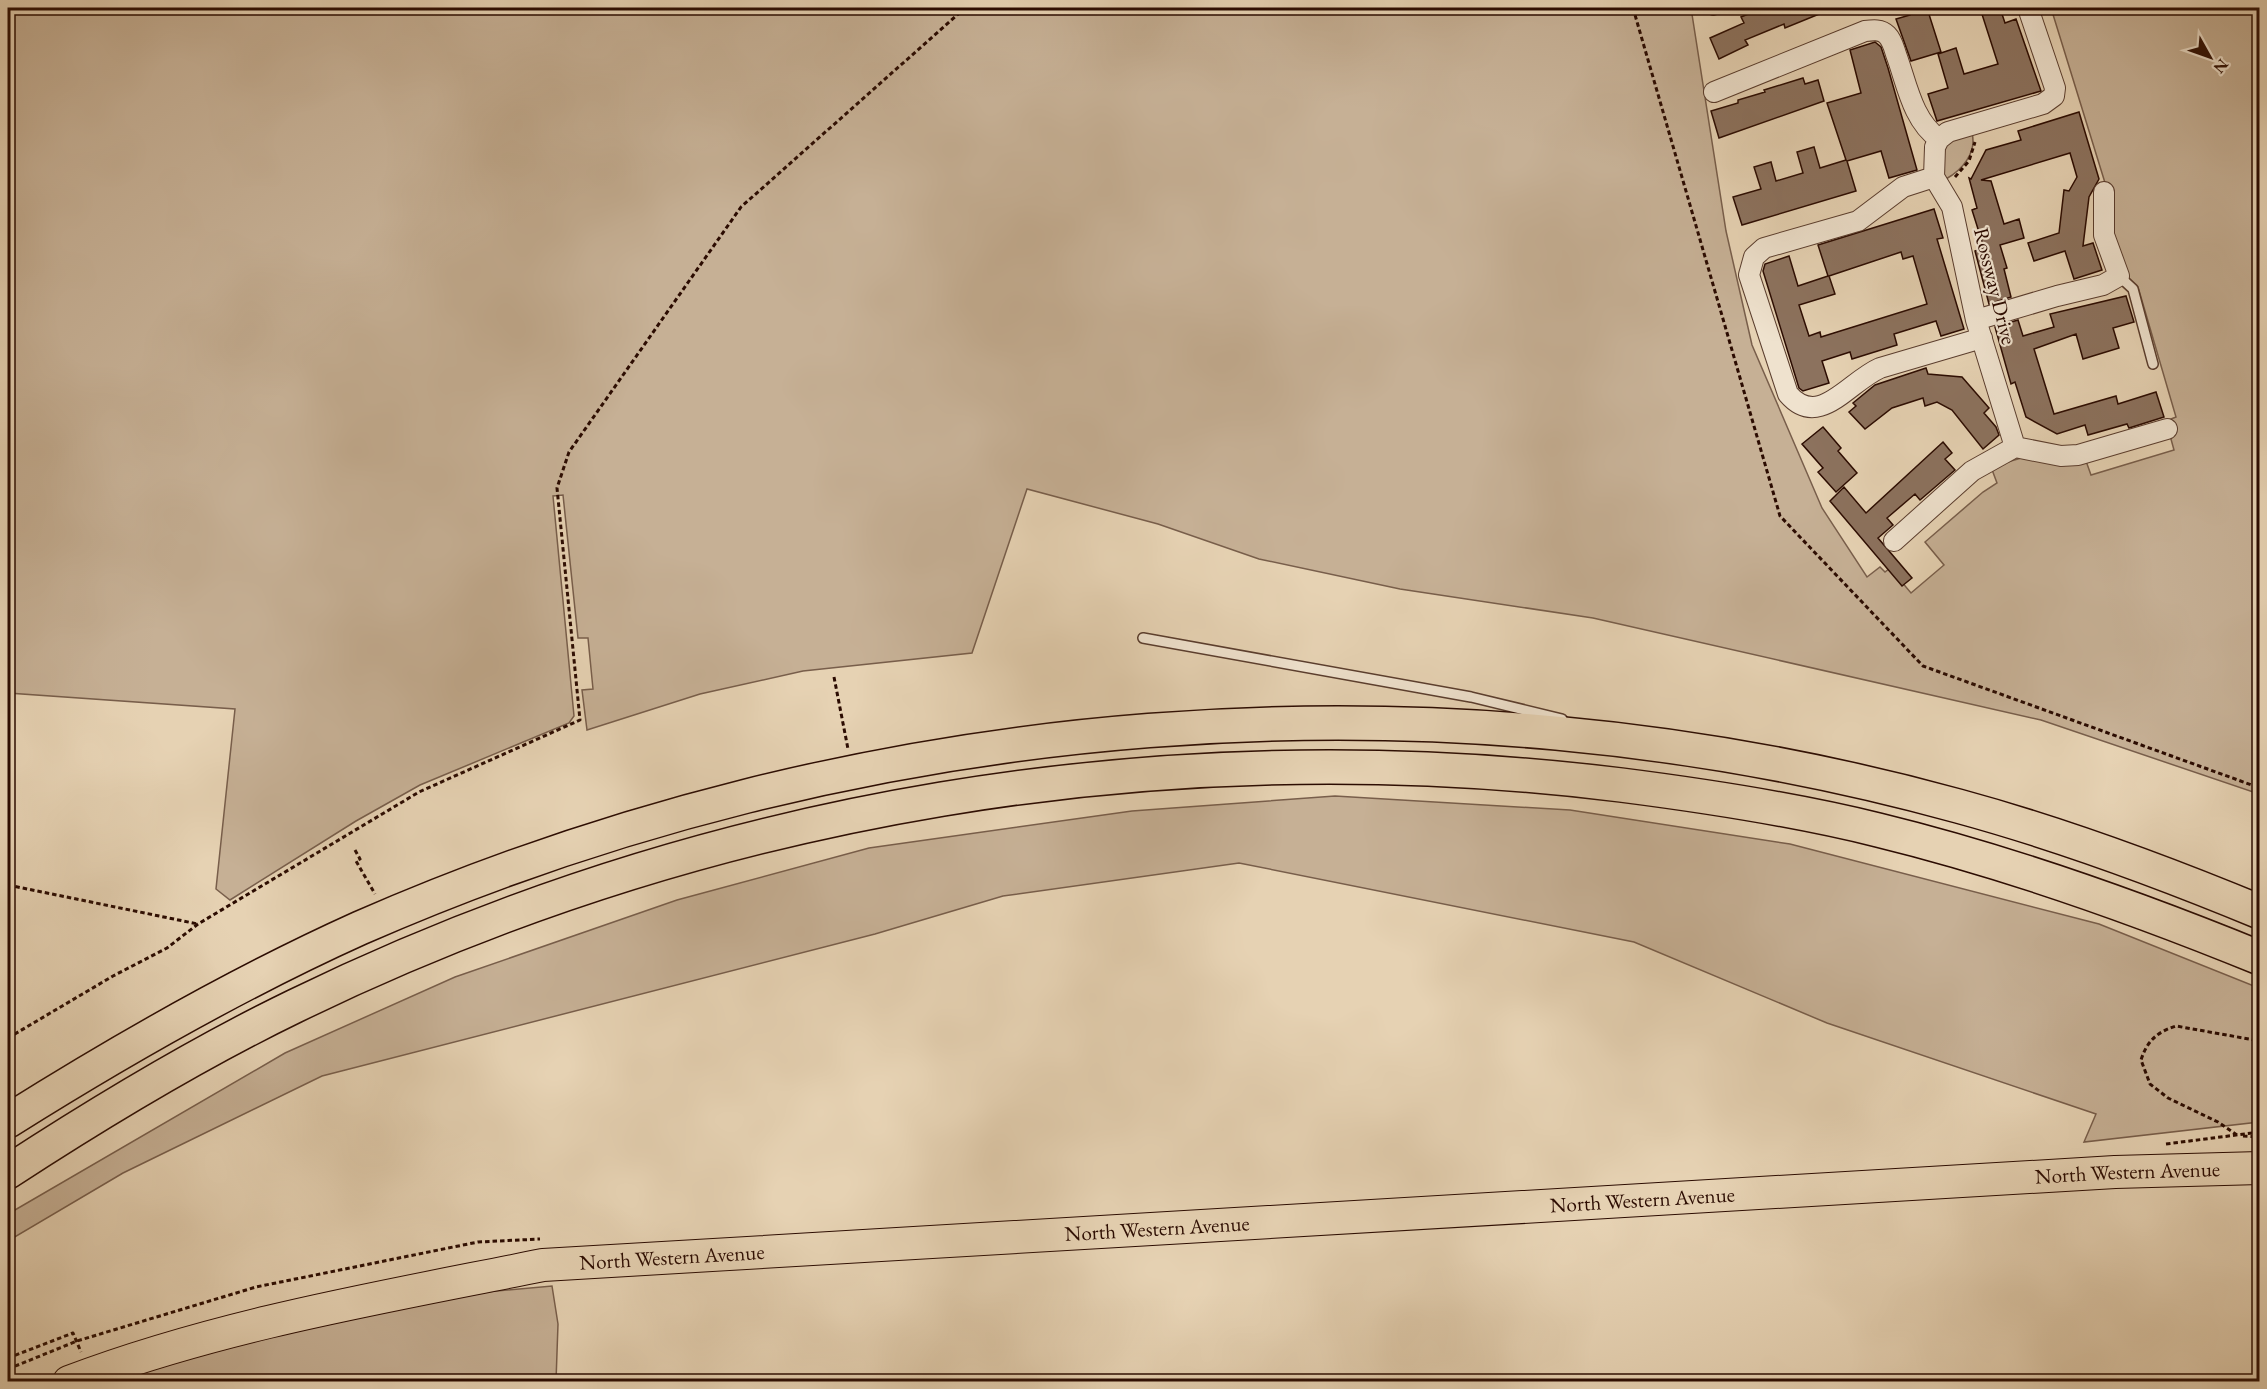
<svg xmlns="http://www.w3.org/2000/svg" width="2267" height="1389" font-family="'EB Garamond',serif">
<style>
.green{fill:#c6b095;stroke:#785e4b;stroke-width:1.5}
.building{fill:#8c725e;stroke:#2b0b01;stroke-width:1.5;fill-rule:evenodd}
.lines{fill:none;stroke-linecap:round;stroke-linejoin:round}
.service-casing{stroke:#5a3d2e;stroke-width:12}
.minor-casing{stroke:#5a3d2e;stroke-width:22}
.trunk-casing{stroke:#2b0b01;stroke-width:34}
.motorway-casing{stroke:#2b0b01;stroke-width:36}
.path{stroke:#2b0b01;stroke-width:3;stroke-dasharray:4.5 3;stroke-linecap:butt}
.service{stroke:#efe2ce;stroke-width:9}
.minor{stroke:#efe2ce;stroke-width:20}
.trunk{stroke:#e6d2b3;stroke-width:32}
.motorway{stroke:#e6d2b3;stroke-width:33}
.labels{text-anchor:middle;stroke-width:4.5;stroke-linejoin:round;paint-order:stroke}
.street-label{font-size:21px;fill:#2b0b01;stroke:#efe2ce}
</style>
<rect width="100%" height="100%" fill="#e6d2b3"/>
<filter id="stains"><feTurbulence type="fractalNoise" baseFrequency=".00333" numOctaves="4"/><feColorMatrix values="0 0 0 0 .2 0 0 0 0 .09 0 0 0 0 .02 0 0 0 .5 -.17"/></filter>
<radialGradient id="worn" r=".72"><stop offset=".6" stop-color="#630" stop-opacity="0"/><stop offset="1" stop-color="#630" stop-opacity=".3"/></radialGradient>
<path class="green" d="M8,8H1691L1726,231L1752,345L1822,508L1867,577L1880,567L1885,572L1890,568L1911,593L1944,565L1925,542L1983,492L1997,483L1991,467L2021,458L2086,461L2091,475L2174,450L2166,421L2176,417L2138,287L2124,276L2117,262L2110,199L2051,8H2259V794L2041,720L1593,618L1400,589L1259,559L1158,524L1027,489L972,653L803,671L700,694L587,730L582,690L593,689L588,638H578L563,495L553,496L574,716L569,723L420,785L356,821L230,900L216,889L235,709L8,693Z
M1972,133C1977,153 1962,170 1946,179L1943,174L1944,144Z
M1335,796L1570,810L1790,844L2099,924L2259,988V1122L2084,1142L2096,1114L1827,1023L1634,942L1239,863L1003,896L875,934L322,1076L123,1173L8,1241V1214L285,1053L455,977L677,900L869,848L1132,811Z
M552,1286L558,1324L556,1381L96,1382L269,1332L464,1294Z"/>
<path class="building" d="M1763,8H1773L1775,12L1787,8H1834L1785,28L1784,24L1745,40L1748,45L1719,59L1710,38L1744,23L1741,17Z
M1908,8H1927L1941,52L1911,61L1896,19L1910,15Z
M1980,8H2000L2005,23L2016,19L2041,91L1937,121L1928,94L1948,88L1938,54L1956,48L1964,74L1998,64Z
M1875,42L1881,47L1888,68L1917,170L1889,178L1881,151L1847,161L1856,191L1742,225L1733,197L1761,189L1754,167L1771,162L1776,181L1803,173L1797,152L1814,147L1820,168L1846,160L1827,103L1861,93L1850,50Z
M1803,78L1805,84L1818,80L1824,101L1719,138L1711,111L1738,103V100L1765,92L1764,90Z
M2079,112L2099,179L2089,197L2083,246L2093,243L2102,270L2074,279L2065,251L2034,261L2028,243L2059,233L2064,190L2069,191L2077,177L2070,153L1981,180L1991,181L2004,224L2019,219L2024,238L2000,245L2007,268L2004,269L2011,297L1989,304L1975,251L1984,248L1972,210L1977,208L1969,178L1971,179L1986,150L2021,140L2018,131Z
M1934,209L1943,238L1937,239L1964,329L1941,336L1936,321L1894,334L1897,345L1852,359L1850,352L1822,361L1829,383L1803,391L1799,388L1763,271L1765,264L1789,256L1798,286L1828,276L1818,245ZM1901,252L1903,259L1913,256L1927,304L1821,337L1820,332L1809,336L1799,305L1835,294L1829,276Z
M2126,296L2134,322L2113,328L2119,348L2083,359L2076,334L2034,349L2054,414L2116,396L2118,404L2156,392L2164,417L2129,428L2127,424L2088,435L2085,425L2057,434L2026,417L2015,382L2011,384L1995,327L2018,320L2023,336L2054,327L2050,314Z
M1926,368L1928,374L1962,377L1989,408L1984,413L1996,427L1999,435L1983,449L1952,410L1937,402L1925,406L1923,398L1892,408L1865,429L1849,412L1856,406L1853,403L1875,385Z
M1823,427L1841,448L1838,451L1857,473L1836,492L1818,472L1823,468L1802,444Z
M1943,442L1952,453L1945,459L1955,470L1920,500L1915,494L1887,518L1893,525L1878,538L1912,578L1902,586L1830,501L1844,487L1866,513Z"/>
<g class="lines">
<defs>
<path id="service" d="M1713,10L1719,8
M2119,276L2133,289L2153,364
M1143,638L1471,697L1562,719"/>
<path id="minor" d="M2028,8L2055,88L2054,96L2043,104L1948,132L1939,139L1935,147L1934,177L1952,207L1976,320L2015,447L2061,456L2078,455L2167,429
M1714,92L1865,31C1873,30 1881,29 1887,35C1893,41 1894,49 1897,57C1907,85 1913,121 1939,139
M1934,177L1903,187L1858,221L1764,248L1754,257L1749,275L1788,394C1819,430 1848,382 1880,368L1982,338
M1976,320L2057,296L2103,285L2119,276L2104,235V192
M1894,541L1972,471L2015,447"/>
<g id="trunk">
<path id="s1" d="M69,1382C222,1324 384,1297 543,1265L2115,1172L2260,1168"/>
</g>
<path id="motorway" d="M8,1121C121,1050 238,983 360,928C859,709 1432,661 1958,806C2061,834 2161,871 2260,912
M8,1172C100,1112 196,1054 295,1006C707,805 1166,729 1621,785C1707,796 1794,809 1878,830C2009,862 2135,907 2260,958"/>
</defs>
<use href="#service" class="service-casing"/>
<use href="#minor" class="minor-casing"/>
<use href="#trunk" class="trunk-casing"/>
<use href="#motorway" class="motorway-casing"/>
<path class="path" d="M1633,8L1780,516L1923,666L2260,788
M1856,8L1859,15
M1955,177L1969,161L1975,142
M834,677L848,749
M355,850L360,859L356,861L375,894
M8,885L198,924
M8,1038L113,976L167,948L198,924L419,792L580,720L557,488L569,452L741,207L965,8
M2237,1135L2218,1122L2168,1098L2150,1084L2141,1060C2147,1041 2157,1032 2176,1026L2260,1041
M2243,1136L2260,1137
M2166,1144L2260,1132
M8,1358L73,1333L81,1352
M8,1369L77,1341L256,1287L478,1242L540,1239"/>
<use href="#service" class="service"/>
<use href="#minor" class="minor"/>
<use href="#trunk" class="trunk"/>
<use href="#motorway" class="motorway"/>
</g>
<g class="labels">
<g class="street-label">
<text transform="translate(1995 286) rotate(76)" y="7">Rossway Drive</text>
<text dy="7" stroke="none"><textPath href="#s1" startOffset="2076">North Western Avenue</textPath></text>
<text dy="7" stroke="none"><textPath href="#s1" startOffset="1590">North Western Avenue</textPath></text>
<text dy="7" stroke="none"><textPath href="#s1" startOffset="1104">North Western Avenue</textPath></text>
<text dy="7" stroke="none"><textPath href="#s1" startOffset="618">North Western Avenue</textPath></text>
</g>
</g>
<rect width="2267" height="1389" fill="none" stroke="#e6d2b3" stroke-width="30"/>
<rect x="9" y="9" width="2249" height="1371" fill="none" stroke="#2b0b01" stroke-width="3"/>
<rect x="15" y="15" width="2237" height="1359" fill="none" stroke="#2b0b01" stroke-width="1.5"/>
<g transform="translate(2210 57) rotate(130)" stroke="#efe2ce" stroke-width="4.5" paint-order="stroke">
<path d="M0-4.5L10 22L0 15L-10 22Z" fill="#2b0b01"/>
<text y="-9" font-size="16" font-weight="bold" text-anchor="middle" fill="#2b0b01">N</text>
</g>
<rect width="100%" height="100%" filter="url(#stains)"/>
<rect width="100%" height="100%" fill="url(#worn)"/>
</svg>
